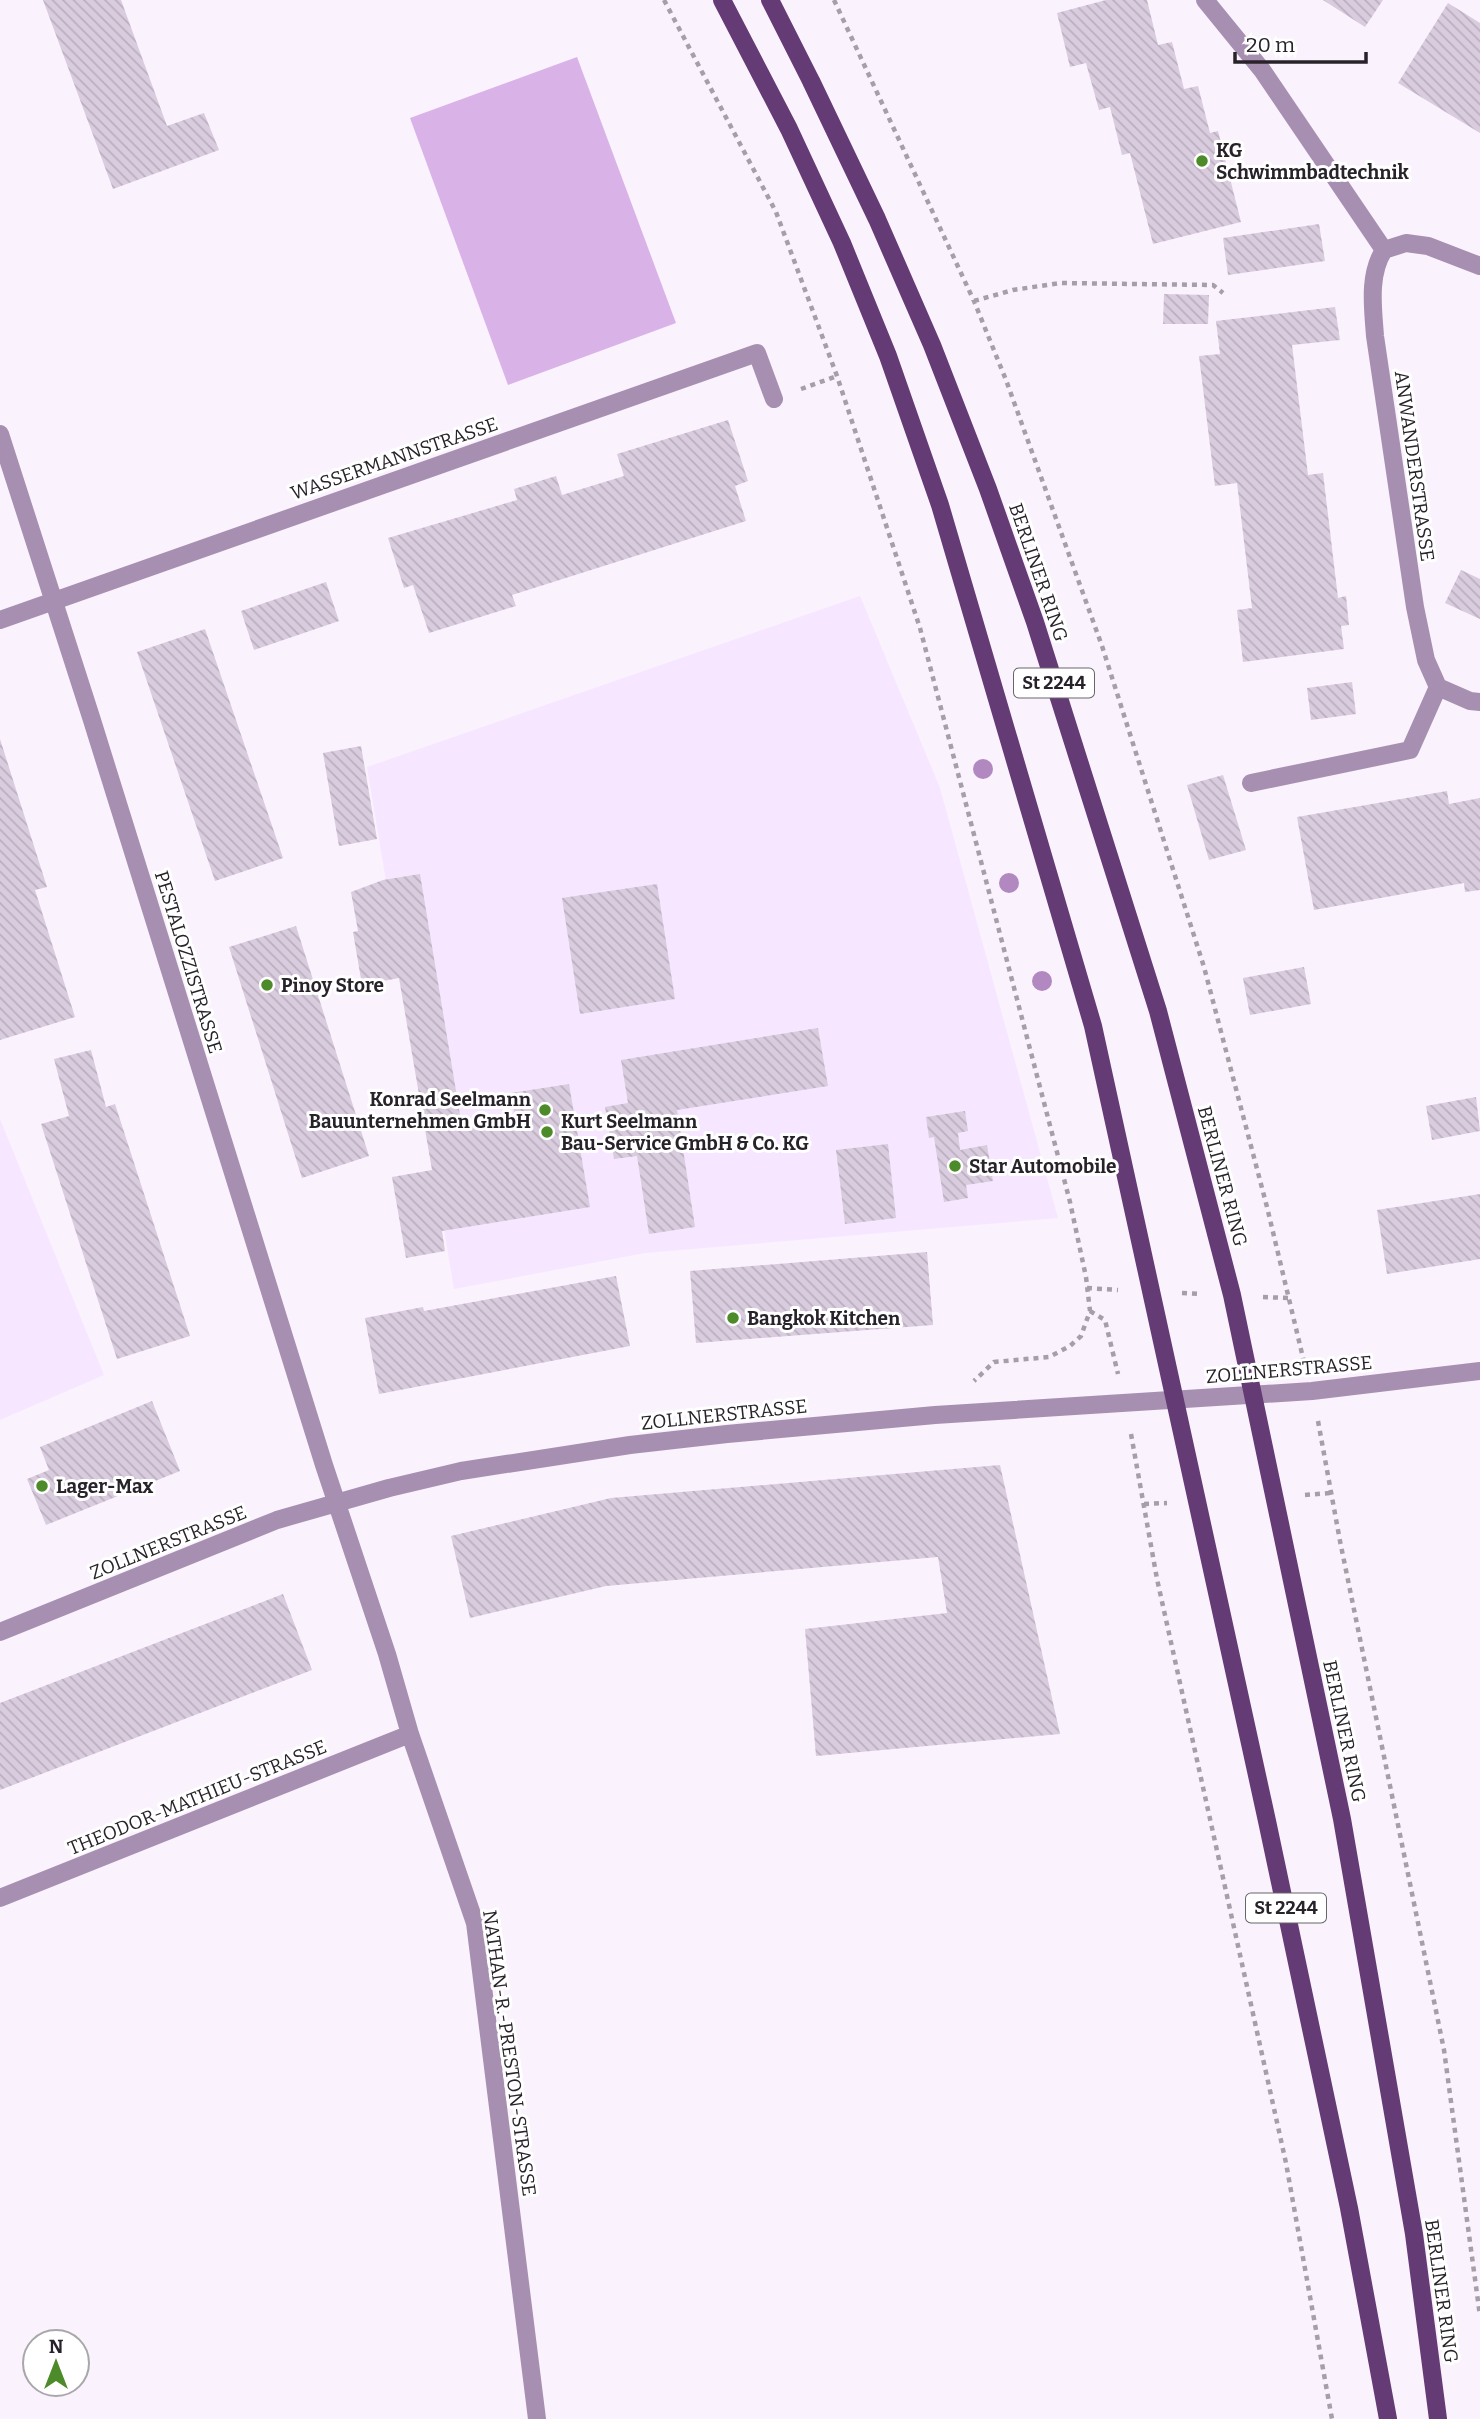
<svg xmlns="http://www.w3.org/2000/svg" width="1480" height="2419" font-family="Bitter,serif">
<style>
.built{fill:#f7e6ff}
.pitch{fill:#d9b3e8}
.building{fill:url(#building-back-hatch)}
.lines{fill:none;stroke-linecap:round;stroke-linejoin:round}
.path{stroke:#a69fa8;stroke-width:4.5;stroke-dasharray:5 5;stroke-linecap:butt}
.minor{stroke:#a78fb1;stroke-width:18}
.major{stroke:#653b76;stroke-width:18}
.tree{fill:#b189c0}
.poi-dot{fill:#4d8a29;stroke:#fff;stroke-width:2.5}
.labels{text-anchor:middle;stroke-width:6;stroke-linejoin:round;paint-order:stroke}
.shield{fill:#fff;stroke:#68656a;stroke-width:2}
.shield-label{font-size:18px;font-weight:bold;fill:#28232a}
.poi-label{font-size:19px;font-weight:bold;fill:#28232a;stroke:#fff;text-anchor:start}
.street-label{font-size:19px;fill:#28232a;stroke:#fff}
</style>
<defs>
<pattern id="building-back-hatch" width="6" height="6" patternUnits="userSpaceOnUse" patternTransform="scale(1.75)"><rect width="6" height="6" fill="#d9ccde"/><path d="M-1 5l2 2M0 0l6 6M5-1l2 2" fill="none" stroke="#baafbf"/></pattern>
</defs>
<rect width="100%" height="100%" fill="#faf2fd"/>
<path class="built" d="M860,596L940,788L1058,1218L645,1253L454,1289L367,767Z
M0,1119L104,1375L0,1420Z"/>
<path class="pitch" d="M577,57L676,323L508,385L410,118Z"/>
<path class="building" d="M43,0H121L167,126L204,113L219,150L113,189Z
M1106,0H1147L1158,45L1172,42L1184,89L1198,86L1210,133L1218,131L1241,222L1153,244L1130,153L1122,155L1110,107L1099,110L1086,63L1070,67L1057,13Z
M1323,0H1383L1365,27Z
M1448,3L1480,23V133L1398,83Z
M1319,224L1325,261L1228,275L1223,238Z
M1164,294L1209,295L1208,324H1163Z
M1335,307L1340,340L1292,345L1308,475L1323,473L1338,598L1346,596L1349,625L1341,626L1344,649L1243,662L1237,610L1252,608L1237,483L1215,486L1199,356L1220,354L1216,321Z
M728,420L748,481L735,486L746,521L512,595L516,606L429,633L413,585L404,588L388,538L517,500L514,489L556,476L562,495L624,476L617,454Z
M1461,570L1480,579V619L1445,603Z
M326,582L339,621L254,650L241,611Z
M205,629L283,858L215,881L137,652Z
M1352,682L1356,714L1311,720L1307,688Z
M0,739L47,887L35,890L75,1017L0,1040Z
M361,746L377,839L339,846L323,753Z
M1223,775L1246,850L1209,860L1187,785Z
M1447,791L1449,804L1480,798V890L1465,892L1464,883L1314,910L1297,817Z
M420,874L462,1127L515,1118L511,1093L569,1084L590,1207L442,1231L445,1251L406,1258L392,1177L432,1170L399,978L362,985L353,932L358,931L351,892L383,880Z
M657,884L675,999L580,1014L562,898Z
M296,926L369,1156L302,1178L229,947Z
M1304,967L1311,1004L1250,1015L1243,978Z
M818,1028L828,1086L677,1110L695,1227L649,1234L637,1156L614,1159L605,1107L628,1103L621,1060Z
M91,1050L106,1107L115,1104L190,1336L117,1359L41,1124L69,1116L54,1059Z
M1476,1097L1480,1131L1432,1140L1426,1106Z
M965,1111L968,1131L958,1133L960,1150L987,1145L993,1181L966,1185L968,1198L944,1202L934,1137L929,1138L926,1117Z
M888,1144L896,1218L845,1224L836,1150Z
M1480,1194V1259L1387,1274L1377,1210Z
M927,1252L933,1325L696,1343L690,1271Z
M616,1276L630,1346L379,1394L365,1318L423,1307L424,1311Z
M152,1401L180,1471L46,1525L27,1479L49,1470L40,1447Z
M1000,1465L1060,1734L816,1756L805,1629L947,1613L938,1557L606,1586L470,1618L451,1536L611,1498Z
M283,1594L312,1670L0,1790V1703Z"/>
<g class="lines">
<path class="path" d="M664,0L776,212L837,376L920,628L1070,1202L1086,1277L1090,1311L1081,1336L1070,1346L1049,1357L994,1362L974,1381
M834,0L974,301L1006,380L1102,646L1204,967L1267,1207L1304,1362
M974,301L1013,290L1060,283L1213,285L1223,293
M801,389L837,376
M1087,1288L1118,1290
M1182,1293L1202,1294
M1263,1297L1288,1298
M1090,1311L1105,1320L1118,1374
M1318,1421L1340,1541L1444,2050L1480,2316
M1131,1434L1157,1579L1286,2163L1332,2419
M1305,1495L1331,1493
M1144,1504L1167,1503"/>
<path class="minor" d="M1205,0L1262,70L1384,250L1406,243L1428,246L1480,266
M1384,250C1368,275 1373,308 1375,336L1415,607L1426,660L1438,687L1470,701L1480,702
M0,434L91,717L324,1465L387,1654L410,1734L475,1923L537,2419
M0,620L757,353L774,399
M1251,783L1410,750L1438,687
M0,1632L277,1520L389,1488L461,1471L630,1445L727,1434L935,1415L1312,1391L1480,1371
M0,1898L410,1734"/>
<path class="major" d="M722,0L789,129L842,243L888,356L940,505L1093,1026L1267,1821L1349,2208L1388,2419
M770,0L811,81L877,219L932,345L988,489L1035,622L1158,1011L1232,1295L1342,1819L1414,2234L1438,2419"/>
</g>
<g class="tree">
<circle cx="983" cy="769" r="10"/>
<circle cx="1009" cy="883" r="10"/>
<circle cx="1042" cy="981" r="10"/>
</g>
<g class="poi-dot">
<circle cx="1202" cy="161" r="7"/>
<circle cx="267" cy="985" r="7"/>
<circle cx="545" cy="1110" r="7"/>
<circle cx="547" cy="1132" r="7"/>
<circle cx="955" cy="1166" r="7"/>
<circle cx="733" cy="1318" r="7"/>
<circle cx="42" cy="1486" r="7"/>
</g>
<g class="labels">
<g class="shield">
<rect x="1014" y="668.5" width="80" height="29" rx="5"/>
<rect x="1246" y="1893.5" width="80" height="29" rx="5"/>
</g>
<g class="shield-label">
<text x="1054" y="689">St 2244</text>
<text x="1286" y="1914">St 2244</text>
</g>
<g class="poi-label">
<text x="1216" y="157">KG<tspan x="1216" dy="22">Schwimmbadtechnik</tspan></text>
<text x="281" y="992">Pinoy Store</text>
<text x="531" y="1106" text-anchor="end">Konrad Seelmann<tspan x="531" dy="22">Bauunternehmen GmbH</tspan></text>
<text x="561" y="1128">Kurt Seelmann<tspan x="561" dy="22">Bau-Service GmbH &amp; Co. KG</tspan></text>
<text x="969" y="1173">Star Automobile</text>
<text x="747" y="1325">Bangkok Kitchen</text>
<text x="56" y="1493">Lager-Max</text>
</g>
<g class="street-label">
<text transform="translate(394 458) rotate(-19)" y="7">WASSERMANNSTRASSE</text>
<text transform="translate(1415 466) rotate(82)" y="7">ANWANDERSTRASSE</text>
<text transform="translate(1039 572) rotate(71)" y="7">BERLINER RING</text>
<text transform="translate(189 962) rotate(73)" y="7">PESTALOZZISTRASSE</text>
<text transform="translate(1223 1176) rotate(75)" y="7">BERLINER RING</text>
<text transform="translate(1289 1369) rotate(-5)" y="7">ZOLLNERSTRASSE</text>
<text transform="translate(724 1414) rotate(-6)" y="7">ZOLLNERSTRASSE</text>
<text transform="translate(168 1542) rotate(-22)" y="7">ZOLLNERSTRASSE</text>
<text transform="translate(1345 1731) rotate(78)" y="7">BERLINER RING</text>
<text transform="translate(197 1797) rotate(-22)" y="7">THEODOR-MATHIEU-STRASSE</text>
<text transform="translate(510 2053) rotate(82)" y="7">NATHAN-R.-PRESTON-STRASSE</text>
<text transform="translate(1442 2291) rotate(82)" y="7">BERLINER RING</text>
</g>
</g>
<g transform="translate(56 2363)"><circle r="33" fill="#ffffff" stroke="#a9a7aa" stroke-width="2"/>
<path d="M0-5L12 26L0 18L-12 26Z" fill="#4d8a29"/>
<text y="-10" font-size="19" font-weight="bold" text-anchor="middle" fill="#28232a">N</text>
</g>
<path d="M1235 52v10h131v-10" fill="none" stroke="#28232a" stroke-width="3.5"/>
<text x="1246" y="52" font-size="21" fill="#28232a" stroke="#ffffff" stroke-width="5" paint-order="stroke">20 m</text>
</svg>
